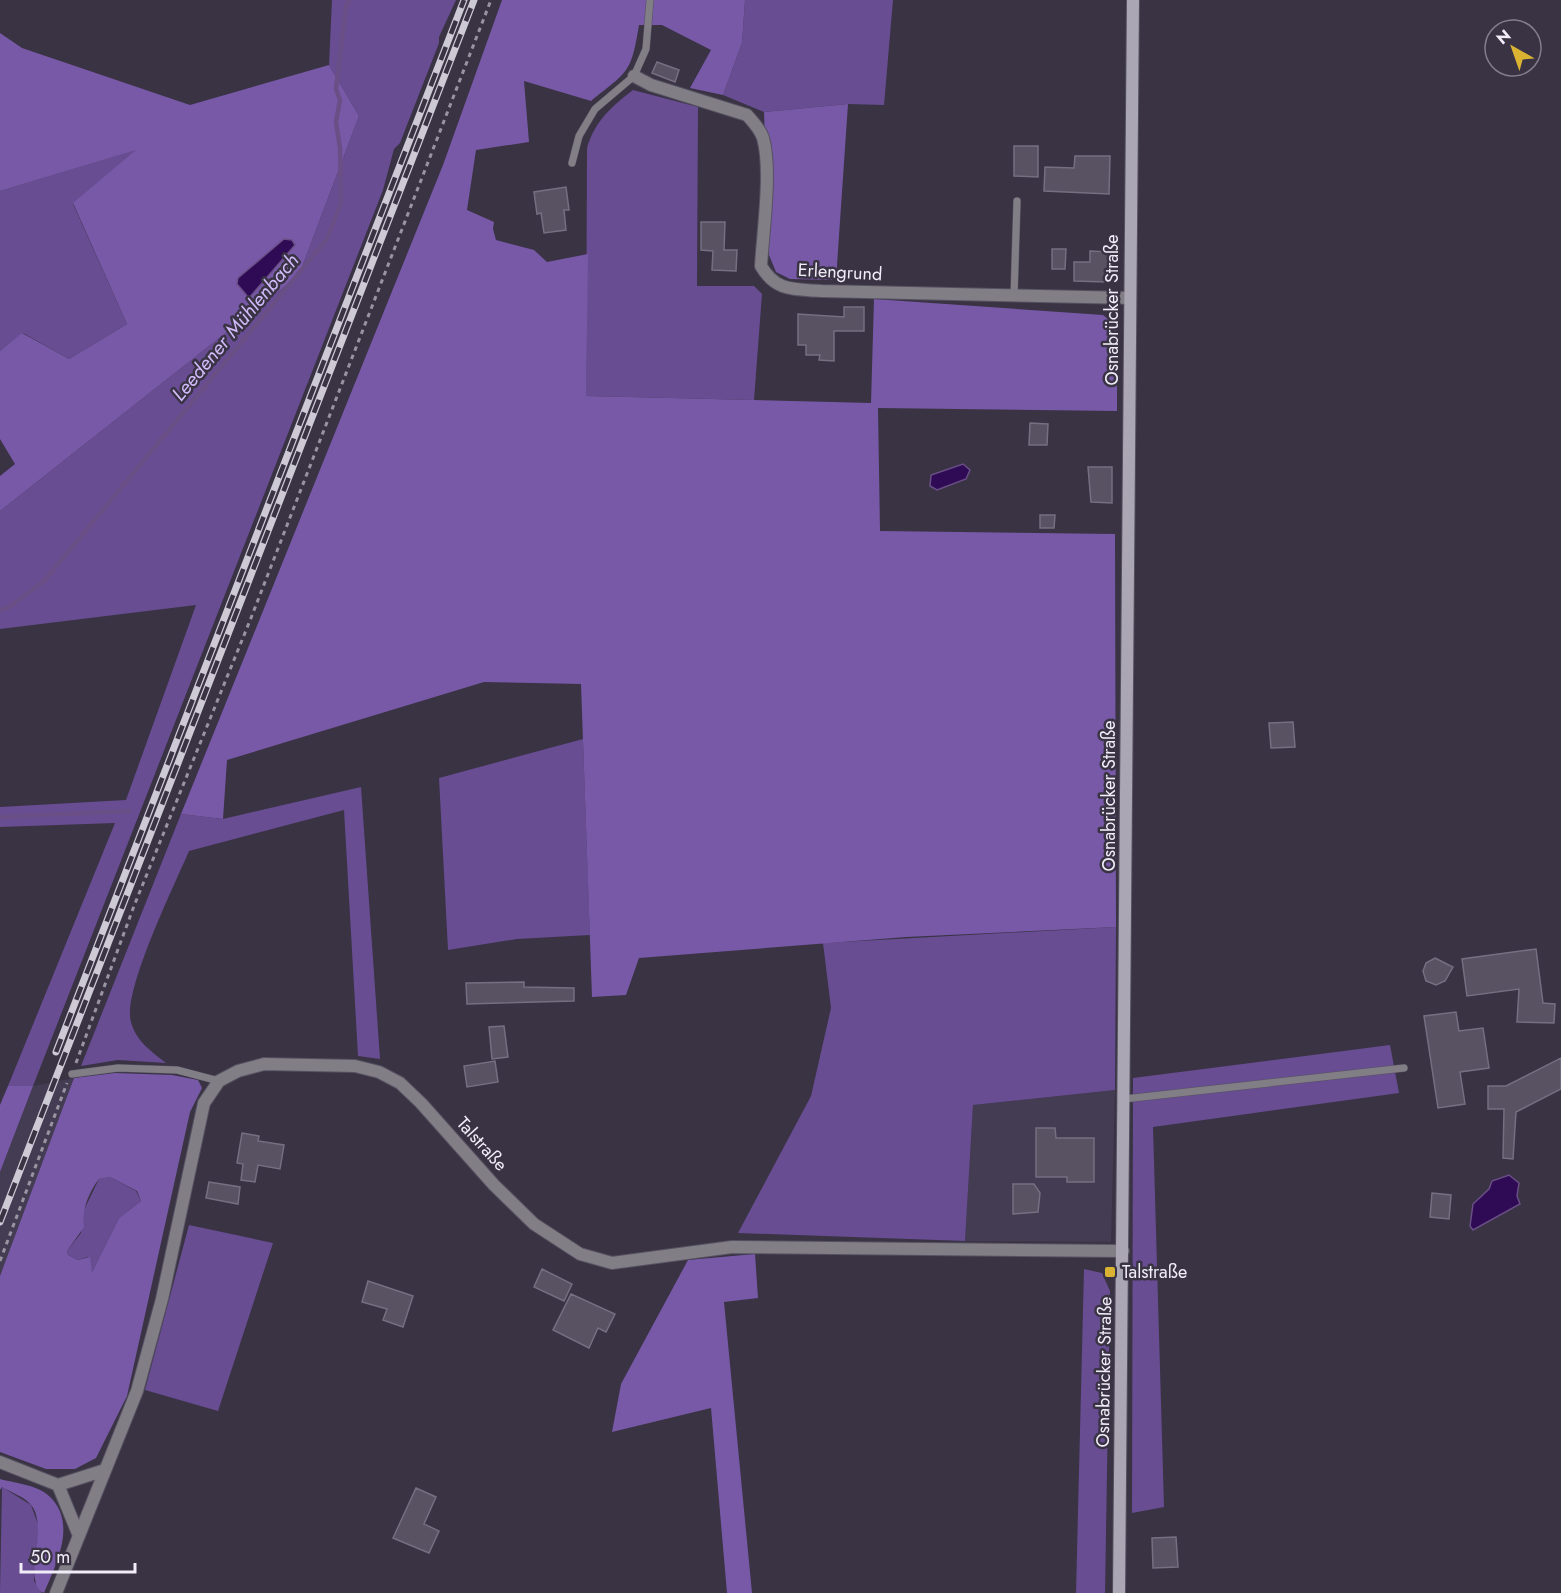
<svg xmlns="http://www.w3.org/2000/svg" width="1561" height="1593" font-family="Jost,sans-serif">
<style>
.built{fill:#443c52}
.green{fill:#684d92}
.forest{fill:#7859a7;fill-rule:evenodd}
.water{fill:#300b55;stroke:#6a4f86;stroke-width:1.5}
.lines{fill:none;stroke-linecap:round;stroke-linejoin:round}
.stream{stroke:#6a4f86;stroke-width:4.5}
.building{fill:#585263;stroke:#756f81;stroke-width:1.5}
.service-casing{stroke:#565161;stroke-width:8}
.minor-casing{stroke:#565161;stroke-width:14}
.secondary-casing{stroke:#565161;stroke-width:14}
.path{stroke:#9994a2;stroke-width:3;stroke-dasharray:4.5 4.5;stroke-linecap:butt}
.service{stroke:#817e86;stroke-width:7}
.minor{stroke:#817e86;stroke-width:12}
.secondary{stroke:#aaa6b3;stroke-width:12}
.rail-casing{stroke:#cdc9d5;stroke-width:7}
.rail{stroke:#393344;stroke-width:4.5;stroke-dasharray:14;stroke-linecap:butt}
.poi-dot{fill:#dab333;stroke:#393344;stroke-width:2}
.labels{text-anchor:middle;stroke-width:5;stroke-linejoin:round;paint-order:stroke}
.street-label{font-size:18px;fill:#f1edf8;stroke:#393344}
.poi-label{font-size:18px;fill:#f1edf8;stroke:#393344;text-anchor:start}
.water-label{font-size:20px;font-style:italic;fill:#d2bbfb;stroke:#393344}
</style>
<rect width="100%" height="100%" fill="#393344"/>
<path class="built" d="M74,1078L31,1198L0,1276V1172L33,1086Z
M1115,1090L1111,1242L965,1241L973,1105Z"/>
<path class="green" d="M332,0H456L439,37V43L400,143L394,149L383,190L33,1086H8L115,823L0,827V807L126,800L196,605L0,629V511L299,275L359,116L329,65Z
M745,0H893L884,105L848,104L764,112L723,95L742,43Z
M633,90L698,107L697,286H754L762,294L754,400L586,396L587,148C595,121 611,107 633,90Z
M138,149L73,204L127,324L69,359L23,333L0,351V191Z
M583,739L590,935L517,939L448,950L439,778Z
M361,787L380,1059L358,1056L344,810L189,851C175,884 122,992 131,1022C136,1041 151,1051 166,1063L118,1060L81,1066L181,814L223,819Z
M1116,927L1115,1090L973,1105L965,1241L738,1233L811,1096L831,1008L823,943Z
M1390,1045L1399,1093L1153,1127L1164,1507L1132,1513L1133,1078Z
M110,1177L136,1191L141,1201L119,1218L92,1272L88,1257L78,1260L68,1255L67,1251L81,1233L82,1214L99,1179Z
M189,1225L273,1243L218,1411L145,1390Z
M1084,1269L1102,1273L1110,1291L1105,1593H1076Z
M2,1487L31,1505L39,1527L34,1581L42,1593H0Z"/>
<path class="forest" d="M502,0H745L742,43L723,95L690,88L711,50L662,25H639C631,74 628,71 591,101L524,81L529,142L476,150L467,210L494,222L493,229L496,240L534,250L547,262L588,254L586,396L871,403L874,299L1103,315L1117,326V411L878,408L880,531L1115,534L1116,927L906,937L639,958L626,995L592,997L581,684L484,682L227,760L223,819L181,814L443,165Z
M0,33L22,48L190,105L329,65L359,116L299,275L0,511V476L15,464L0,439V351L22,333L69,359L127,324L73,203L136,150L0,191Z
M848,104L836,280L790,279L776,272L769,255L764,112Z
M115,1073L172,1075L198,1080L202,1088L190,1112L127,1396L96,1458L75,1469H46L0,1452V1276L74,1078ZM110,1177L137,1191L141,1201L119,1218L92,1272L90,1257L78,1260L68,1255L67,1251L84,1227C81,1211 89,1192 99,1179Z
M8,1086H33L0,1172V1105Z
M755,1254L758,1298L724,1302L752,1593H727L711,1408L612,1432L621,1384L688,1260Z
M0,1479C14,1483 38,1485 49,1496C78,1523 56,1564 44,1593C21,1584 50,1527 31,1505C25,1497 10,1492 2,1487L0,1490Z"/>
<path class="water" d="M284,239L292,240L295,245L249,298L237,284L238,278Z
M963,464L970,470L966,479L937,490L930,486L931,475Z
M1509,1175L1519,1183L1517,1196L1520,1204L1473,1230L1470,1226L1473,1204L1489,1189L1492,1181Z"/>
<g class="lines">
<path class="stream" d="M0,610L9,607L44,581L327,239L341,203L340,148L336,122L340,100L336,89L346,6L349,0
M0,817L129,811"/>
</g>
<path class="building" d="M657,62L679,70L675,82L652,73Z
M1014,146H1038V177L1014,176Z
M1075,156H1110L1109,194L1044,191L1045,167L1074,168Z
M566,187L569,210H564L566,230L544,233L541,213L537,214L534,192Z
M701,222H725L724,250H737L736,271L712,270L713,251L701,250Z
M1052,249H1066L1065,269H1052Z
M1090,251L1108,252L1107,282L1074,281V262H1090Z
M844,307H864V331H834V361L819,360L820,355H806V345H798V314L844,317Z
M1030,423L1048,424L1047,445H1029Z
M1088,467H1112V503L1091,502Z
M1040,515H1055L1054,528H1040Z
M1293,722L1295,747L1271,748L1269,723Z
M1536,949L1543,1003L1555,1004L1554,1023L1517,1022L1519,989L1467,996L1462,959Z
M1435,958L1453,967L1445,981L1436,985L1426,981L1423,971L1426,963Z
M524,982V987L574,988V1001L467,1004L466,983Z
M1456,1012L1459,1031L1483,1028L1489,1068L1460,1072L1465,1104L1438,1108L1424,1016Z
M504,1026L508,1057L492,1059L489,1027Z
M1561,1058V1089L1516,1112L1513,1159L1503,1158L1504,1109H1488V1086H1506Z
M495,1061L498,1082L467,1087L464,1066Z
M1036,1128H1055L1056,1138H1094V1182H1067V1177H1036Z
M242,1133L259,1136L258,1141L284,1145L280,1169L258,1165L255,1182L241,1180L243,1164L237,1163Z
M209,1182L240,1187L238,1204L206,1198Z
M1013,1184H1034L1040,1193L1038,1212L1013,1214Z
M1432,1193L1451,1195L1449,1219L1430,1217Z
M542,1269L572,1284L564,1301L534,1287Z
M368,1281L413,1296L403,1327L383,1320L387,1309L362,1302Z
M571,1294L615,1314L606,1332L598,1328L589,1348L553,1330Z
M416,1488L436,1497L424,1524L439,1531L429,1553L393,1538Z
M1176,1537L1178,1567L1153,1568L1152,1538Z"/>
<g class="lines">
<defs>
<path id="service" d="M572,163L579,136L595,109L634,76L646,49L650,0
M1014,296L1017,201
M72,1074L118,1068L177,1070L219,1081
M1124,1099L1404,1068"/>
<path id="minor" d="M634,76L651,85L747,115C754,123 760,129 763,138C772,170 763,231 761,266C776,292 794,289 822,291L1130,298
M0,1462L58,1485L105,1470
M58,1485L79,1536
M56,1593L137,1391L162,1299L204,1103L219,1081L238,1071L264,1064L355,1066L379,1072L400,1083L421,1103L494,1185L534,1224L580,1254L612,1263L732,1247L1123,1251"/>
<path id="secondary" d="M1119,1593L1133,0"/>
</defs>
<use href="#service" class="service-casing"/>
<use href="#minor" class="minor-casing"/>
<use href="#secondary" class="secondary-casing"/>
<path class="path" d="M76,1063L134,906L251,618L491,0
M0,1261L67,1083"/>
<use href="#service" class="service"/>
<use href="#minor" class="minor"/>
<use href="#secondary" class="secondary"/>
<defs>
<path id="rail" d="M56,1052L464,0
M0,1222L474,0"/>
</defs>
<use href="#rail" class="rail-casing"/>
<use href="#rail" class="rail"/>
</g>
<rect class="poi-dot" x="1104" y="1266" width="12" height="12" rx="3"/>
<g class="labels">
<g class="street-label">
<text transform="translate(840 272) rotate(3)" y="6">Erlengrund</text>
<text transform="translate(1112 310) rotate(-90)" y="6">Osnabrücker Straße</text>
<text transform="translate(1109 796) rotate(-90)" y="6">Osnabrücker Straße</text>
<text transform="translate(482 1144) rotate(48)" y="6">Talstraße</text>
<text transform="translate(1104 1372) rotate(-89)" y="6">Osnabrücker Straße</text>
</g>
<g class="poi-label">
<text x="1122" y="1278">Talstraße</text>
</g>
<g class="water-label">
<text transform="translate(235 327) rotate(-50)" y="7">Leedener Mühlenbach</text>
</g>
</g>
<g transform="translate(1513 48) rotate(320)"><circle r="28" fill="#393344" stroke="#837d8c" stroke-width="1.5"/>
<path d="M0-4.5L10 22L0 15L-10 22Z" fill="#dab333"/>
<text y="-9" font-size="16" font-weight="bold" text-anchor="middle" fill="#f1edf8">N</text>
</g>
<path d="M21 1563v9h114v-9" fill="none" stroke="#f1edf8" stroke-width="3"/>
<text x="30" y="1563" font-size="18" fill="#f1edf8" stroke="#393344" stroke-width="4.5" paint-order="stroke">50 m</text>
</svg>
